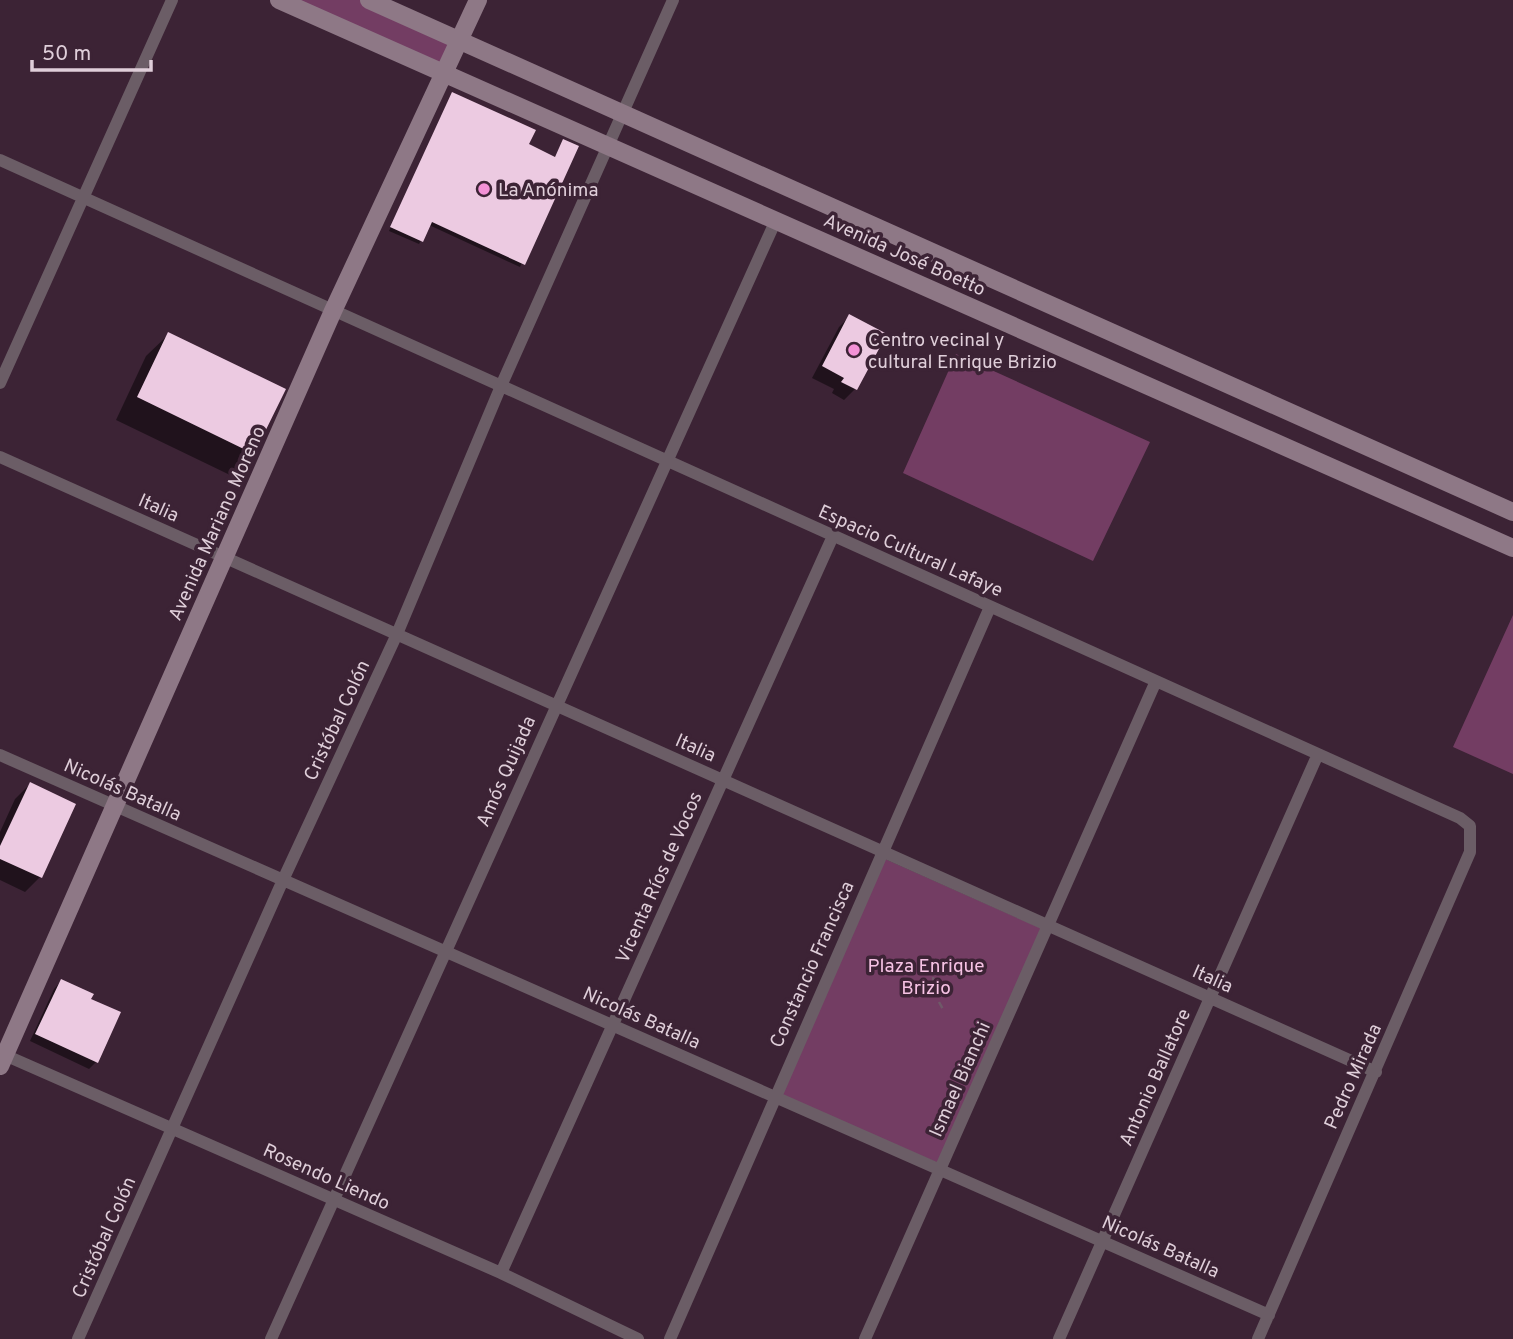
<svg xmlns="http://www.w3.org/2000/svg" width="1513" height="1339" font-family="Overpass,sans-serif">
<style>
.green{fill:#733d63}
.shadow{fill:#0007}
.building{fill:#eccae1}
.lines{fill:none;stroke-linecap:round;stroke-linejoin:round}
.path{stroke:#6f5968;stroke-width:2.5;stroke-dasharray:7 3.5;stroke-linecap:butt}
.street{stroke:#6b5d66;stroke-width:12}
.secondary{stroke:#8e7886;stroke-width:18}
.poi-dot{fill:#f391d6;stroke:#3c2335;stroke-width:2.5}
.labels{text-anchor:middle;stroke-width:7;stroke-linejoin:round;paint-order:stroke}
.poi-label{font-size:19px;fill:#dfced9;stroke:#3c2335;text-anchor:start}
.street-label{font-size:19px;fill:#dfced9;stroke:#3c2335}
.park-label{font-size:19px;fill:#f6c2e4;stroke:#3c2335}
</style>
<rect width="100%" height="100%" fill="#3c2335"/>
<path class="green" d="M290,0H361L453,41L442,67Z
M956,354L1150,442L1093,561L903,473Z
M1513,615V774L1453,747Z
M883,858L1043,929L938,1163L779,1095Z"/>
<path class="shadow" d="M450,97L527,145L554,158L564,141L577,147L520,267L429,225L419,244L389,231Z
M850,316L855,389L844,400L832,393L834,389L812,378L839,327Z
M169,334L253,453L230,475L116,420L146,356Z
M30,784L40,877L25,892L0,880V832L15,799Z
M61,981L89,1000L96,1062L89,1069L30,1041L54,989Z"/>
<path class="building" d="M452,92L536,130L529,144L555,157L563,139L579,146L525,265L432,222L423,242L390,227Z
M849,314L887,334L857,390L841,382L844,378L822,366Z
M168,332L286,389L254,454L137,397Z
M30,782L76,804L42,878L0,859V846Z
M61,979L94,994L91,999L121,1012L98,1063L35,1034Z"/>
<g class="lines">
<path class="path" d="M933,977L934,985
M939,1002L944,1011"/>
<path class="street" d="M0,160L1460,818L1470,826V852L1258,1339
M0,383L172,0
M0,457L1376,1072
M0,755L1269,1315
M0,1053L501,1273L638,1339
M501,1273L833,536
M78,1339L283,880L397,634L501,386L673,0
M271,1339L776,220
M670,1339L990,607
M865,1339L1156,681
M1059,1339L1318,754"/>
<path class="secondary" d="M279,0L1513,548
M369,0L1513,512
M0,1066L333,311L478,0"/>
</g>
<g class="poi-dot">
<circle cx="484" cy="189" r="7"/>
<circle cx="854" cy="350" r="7"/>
</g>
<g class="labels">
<g class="poi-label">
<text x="498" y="196">La Anónima</text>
<text x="868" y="346">Centro vecinal y<tspan x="868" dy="22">cultural Enrique Brizio</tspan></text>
</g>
<g class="street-label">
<text transform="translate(905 254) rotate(24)" y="7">Avenida José Boetto</text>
<text transform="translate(159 507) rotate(24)" y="7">Italia</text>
<text transform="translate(216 523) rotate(-66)" y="7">Avenida Mariano Moreno</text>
<text transform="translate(911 550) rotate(24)" y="7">Espacio Cultural Lafaye</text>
<text transform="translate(336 720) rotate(-65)" y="7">Cristóbal Colón</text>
<text transform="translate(696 747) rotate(24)" y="7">Italia</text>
<text transform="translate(505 771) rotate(-66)" y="7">Amós Quijada</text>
<text transform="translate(123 789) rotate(24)" y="7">Nicolás Batalla</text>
<text transform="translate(658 877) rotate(-66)" y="7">Vicenta Ríos de Vocos</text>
<text transform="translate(811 964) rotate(-66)" y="7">Constancio Francisca</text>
<text transform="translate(1213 978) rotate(24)" y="7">Italia</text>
<text transform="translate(642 1017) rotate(24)" y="7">Nicolás Batalla</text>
<text transform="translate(1352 1076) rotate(-66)" y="7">Pedro Mirada</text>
<text transform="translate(1154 1077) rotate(-66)" y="7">Antonio Ballatore</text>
<text transform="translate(959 1079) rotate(-66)" y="7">Ismael Bianchi</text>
<text transform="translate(327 1176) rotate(24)" y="7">Rosendo Liendo</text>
<text transform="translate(103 1237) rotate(-66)" y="7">Cristóbal Colón</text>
<text transform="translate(1161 1246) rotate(24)" y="7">Nicolás Batalla</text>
</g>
<g class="park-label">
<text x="926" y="972">Plaza Enrique<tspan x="926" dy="22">Brizio</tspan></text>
</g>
</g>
<path d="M32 60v10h119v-10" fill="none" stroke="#dfced9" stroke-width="3.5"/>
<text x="42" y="60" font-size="21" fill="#dfced9" stroke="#3c2335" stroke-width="5" paint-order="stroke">50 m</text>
</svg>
